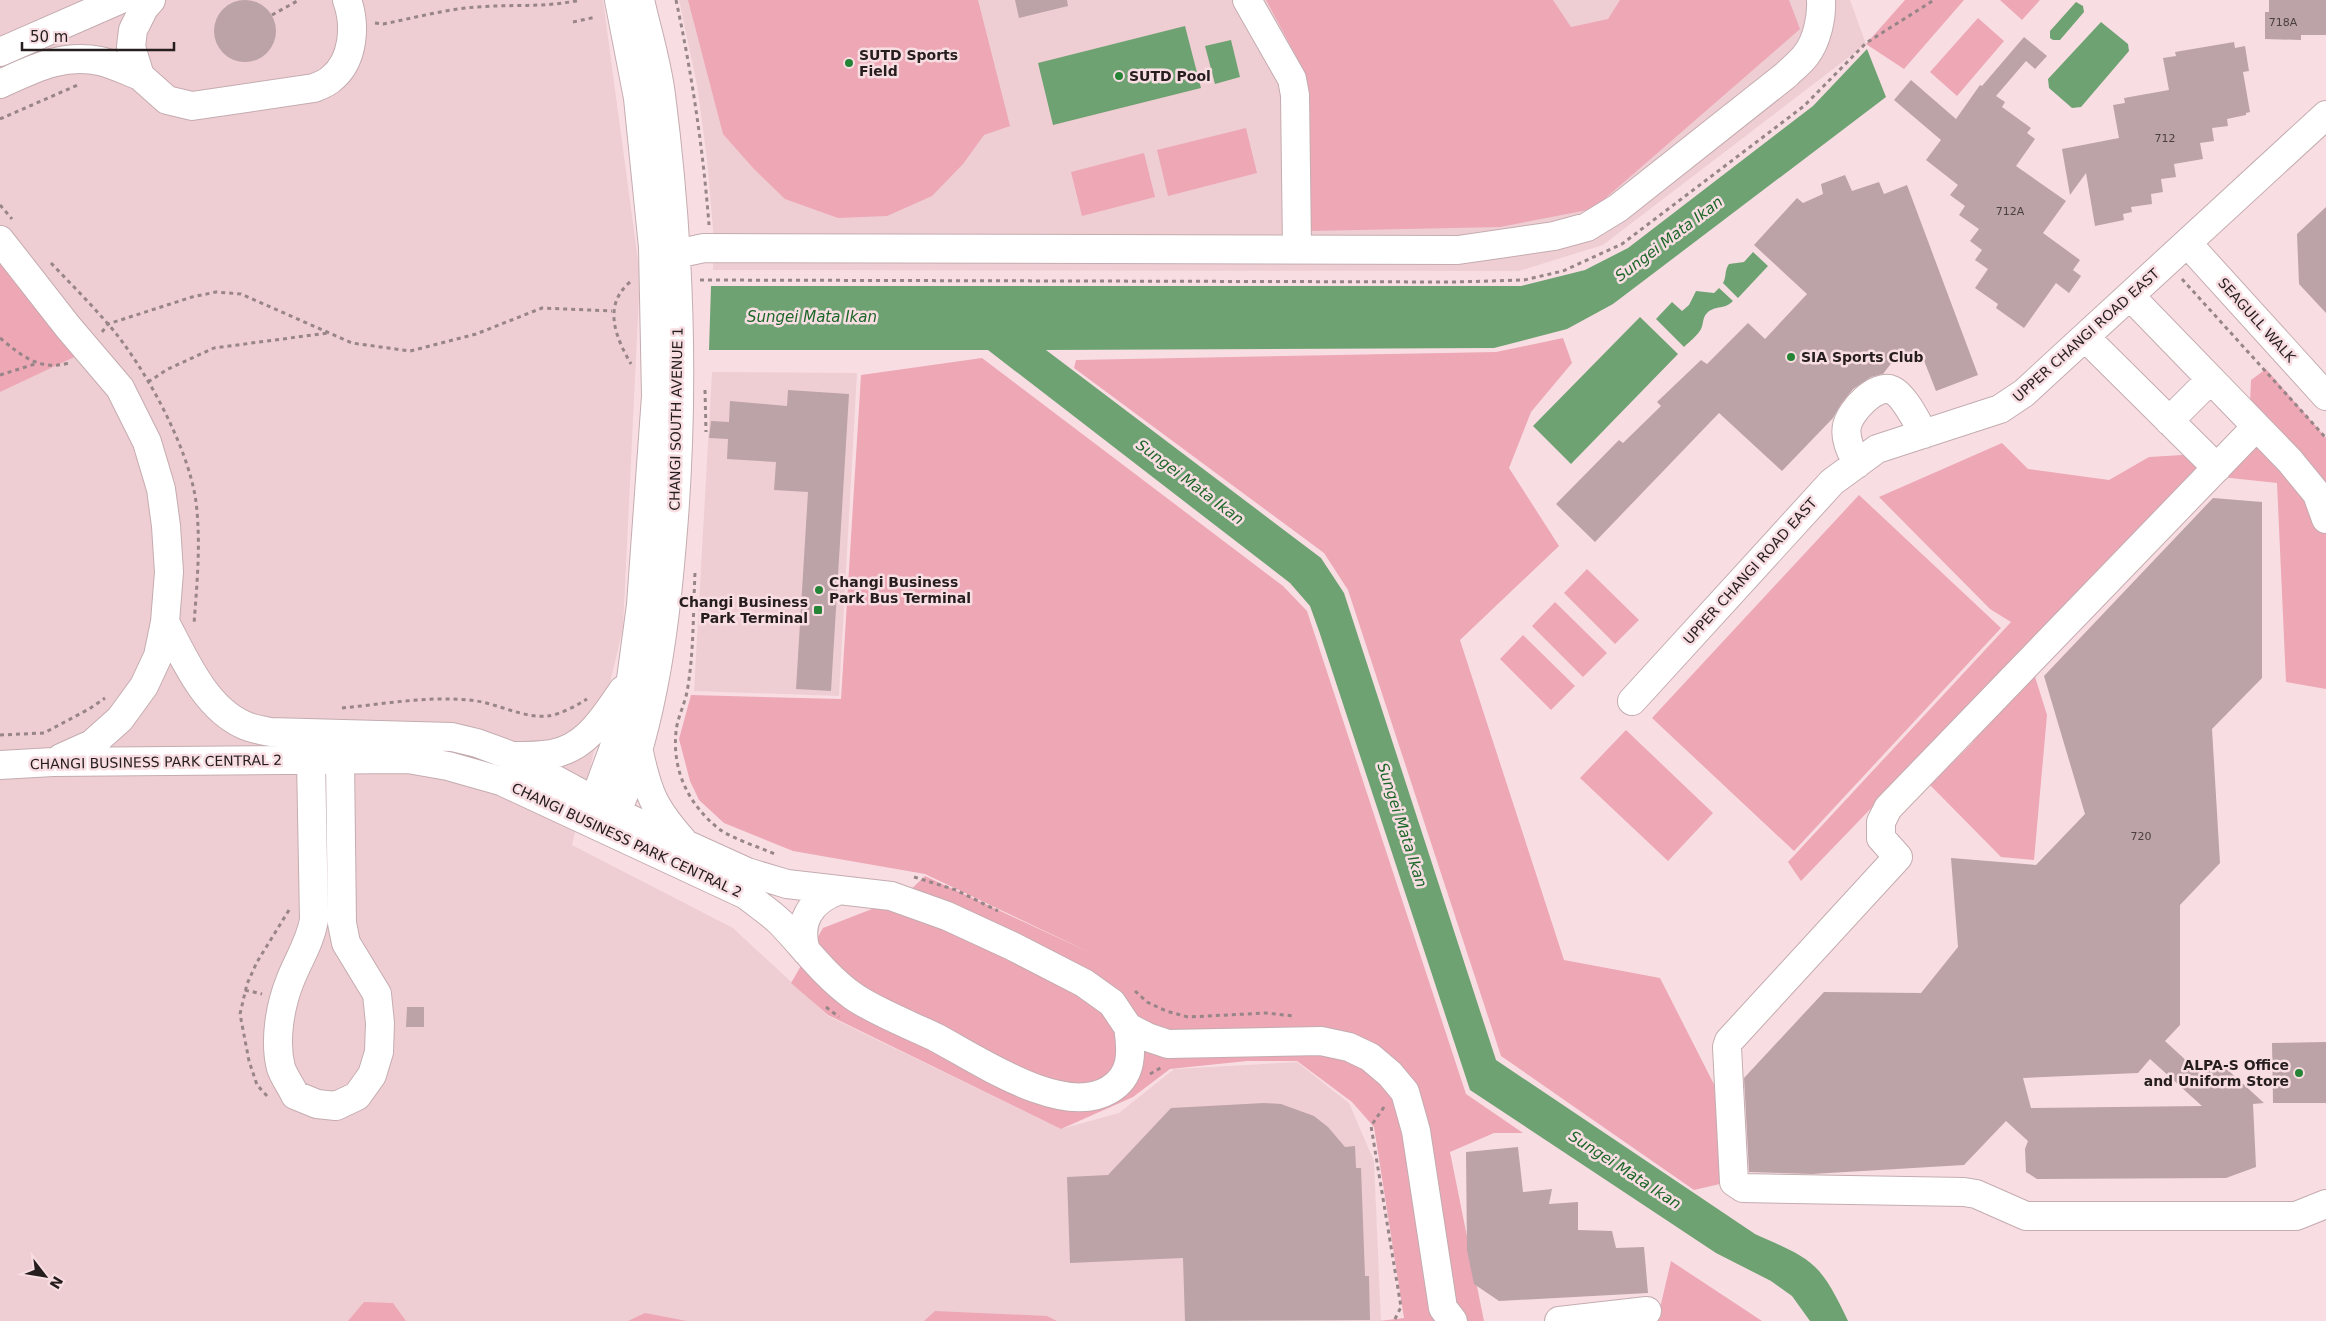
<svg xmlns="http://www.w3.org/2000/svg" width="2326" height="1321" font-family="'DejaVu Sans',sans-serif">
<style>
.built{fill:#efced3}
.green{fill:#eda7b5}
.water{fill:#6ea272}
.building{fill:#bba3a7;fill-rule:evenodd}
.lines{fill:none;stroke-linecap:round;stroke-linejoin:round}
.minor-casing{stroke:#c4acb0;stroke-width:30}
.path{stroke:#978588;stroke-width:3;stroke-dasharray:4 4;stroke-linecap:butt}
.minor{stroke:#fff;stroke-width:28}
.poi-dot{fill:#268436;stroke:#f8dee3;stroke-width:2}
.labels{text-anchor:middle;stroke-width:5;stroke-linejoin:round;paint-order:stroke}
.number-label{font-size:11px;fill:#4b3e40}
.poi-label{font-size:14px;font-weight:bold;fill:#261d1e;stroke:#f8dee3;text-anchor:start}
.street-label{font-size:14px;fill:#261d1e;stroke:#f8dee3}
.water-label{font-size:15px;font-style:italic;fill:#1c6628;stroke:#f8dee3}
</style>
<rect width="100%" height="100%" fill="#f8dee3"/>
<path class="built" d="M0,0H603L640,275L623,628L572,845L733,928L828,1016L1061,1129L1119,1113L1174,1069L1297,1062L1349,1103L1374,1161L1381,1321H0Z
M679,0H1850L1866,44L1603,245L1519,271L713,270V230L707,159L697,85Z
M712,372L857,373L839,696L694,691Z"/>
<path class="green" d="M688,0H978L1010,126L984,135L963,164L932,196L887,216L838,218L785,199L754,169L723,134Z
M1266,0H1553L1571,27L1608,19L1620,0H1789L1800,29L1593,209L1500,227L1311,231L1305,73Z
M1905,0H1964L1904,69L1866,44Z
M2000,0H2040L2022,20Z
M1978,18L2004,41L1957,96L1930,72Z
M1246,128L1257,173L1168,196L1157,150Z
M1144,153L1155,197L1082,216L1071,172Z
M0,242L87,351L0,392Z
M1563,338L1572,363L1531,412L1509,468L1559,546L1460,640L1564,960L1660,978L1725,1106L1724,1183L1694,1190L1501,1056L1348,590L1324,553L1074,368L1076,360L1496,352Z
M982,358L1283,586L1307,611L1466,1094L1523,1133H1494L1450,1152L1484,1321H1379L1404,1318L1374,1127L1352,1102L1297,1061H1247L1170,1069L1133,1097L1061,1129L828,1015L791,983L823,928L903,897L925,876L1093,954L925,874L793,851L724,823L699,800L690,781L679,739L691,695L841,699L861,375Z
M2266,369L2326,438V689L2286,682L2277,483L2193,474L2027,651L2047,715L2034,860L2001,857L1930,785L1973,742L1962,714L1801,881L1788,862L2011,622L1990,609L1879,497L2002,443L2028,469L2109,480L2149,457L2248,451L2251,380Z
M1859,495L2001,628L1794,851L1652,718Z
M1587,569L1639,620L1615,644L1564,593Z
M1555,602L1607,653L1583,677L1532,626Z
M1523,635L1575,686L1551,710L1500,659Z
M1626,730L1713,813L1668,861L1580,778Z
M1671,1261L1762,1321H1657Z
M364,1302L393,1303L406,1321H348Z
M935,1311L1047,1316L1057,1321H924Z
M645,1313L687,1321H628Z"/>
<path class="water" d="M2076,2L2083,6L2084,12L2060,40H2053L2050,38V31Z
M2101,22L2128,44L2129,51L2081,107L2072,108L2049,88L2048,79Z
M1185,26L1201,88L1053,125L1038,63Z
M1231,40L1240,77L1215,84L1205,46Z
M1867,49L1886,97L1613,304L1567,329L1494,348L1046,350L1321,558L1344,593L1496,1060L1755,1234C1776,1244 1803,1253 1819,1271C1831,1285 1840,1304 1848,1321H1810L1792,1296L1771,1281L1716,1253L1470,1090L1319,631L1310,606L1290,583L988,350H709L711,286H1521L1585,270L1628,248L1813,106Z
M1753,252L1768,266L1738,298L1723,283C1727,276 1724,271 1729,264L1744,262Z
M1719,288L1733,301C1724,310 1717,305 1708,312C1702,317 1704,323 1701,329C1698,335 1689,342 1684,347L1656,319L1672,302L1682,311L1689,305L1696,291L1714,293Z
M1640,317L1678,354L1571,464L1533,426Z"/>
<path class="building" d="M214 31a31 31 0 1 1 62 0a31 31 0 1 1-62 0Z
M1015,0H1067L1068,6L1019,18Z
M2269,0H2326V35H2301V40L2265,39V12H2269Z
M2024,37L2047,56L2035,69L2026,61L1996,96L2005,102L2002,107L2031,128L2027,133L2035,139L2016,166L2066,201L2043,233L2080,260L2073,270L2081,276L2069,293L2056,283L2024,328L1996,308L1998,304L1975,288L1988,269L1975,260L1982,250L1970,241L1979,229L1959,215L1965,206L1950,195L1958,185L1926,160L1941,140L1894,100L1911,80L1956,119L1980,85L1982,86Z
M2234,42L2235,48L2245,46L2249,71L2243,72L2250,112L2246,113V115L2227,119L2228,126L2212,128L2214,141L2200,143L2203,159L2174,164L2176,177L2161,179L2163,192L2151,194L2152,204L2131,207L2132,212L2123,214L2124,220L2095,226L2086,173L2070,195L2062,149L2119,138L2113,105L2125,103L2124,98L2169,90L2163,58L2176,56L2175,52Z
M1845,175L1852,191L1879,182L1884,194L1907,185L1978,375L1936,391L1923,358L1908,363L1902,349L1883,374L1871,377L1853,389L1841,404L1833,418L1782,471L1719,413L1595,542L1556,504L1619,440L1623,443L1661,406L1657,402L1701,360L1707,364L1748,323L1765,339L1807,294L1754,245L1797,198L1803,203L1823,194L1821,184Z
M2326,207V313L2299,284L2297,234Z
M788,390L849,394L831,691L796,689L808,492L774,490L776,462L727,459L728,439L709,438L711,421L729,422L730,401L787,406Z
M2213,498L2262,502V678L2212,729L2220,863L2180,905V1025L2165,1041L2203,1076L2218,1061L2264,1103L2253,1104L2256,1167L2226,1178L2037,1179L2026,1172L2025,1149L2028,1141L2006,1121L1964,1165L1812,1174L1749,1172L1744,1078L1824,992L1921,993L1958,947L1951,858L2036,865L2085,814L2044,676ZM2150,1059L2202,1106L2031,1108L2023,1078L2138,1073Z
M407,1007H424V1027H406Z
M2326,1042V1103H2273L2272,1043Z
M1264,1103L1281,1104L1314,1116L1328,1127L1345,1147L1355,1146L1356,1168H1361L1365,1276H1369L1370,1320L1185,1321L1183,1258L1070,1263L1067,1177L1108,1175L1171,1108Z
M1518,1147L1523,1192L1552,1189L1549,1204L1578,1202V1230L1612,1231L1616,1248L1644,1247L1648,1293L1499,1301L1474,1284L1467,1250L1466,1152Z"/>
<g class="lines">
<defs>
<path id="minor" d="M151,0L144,8L133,30L131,47L140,76L167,100L192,106L314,88C319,86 327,83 331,79C354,61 356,25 347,0
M1247,0L1292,79L1295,95L1297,248
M0,52L119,0
M0,84C33,69 63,53 100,61C113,64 127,71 140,76
M0,240L68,327L120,388L147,442L161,489L166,526L169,572L165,622L158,656L144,686L120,719L92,744L61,758
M2188,244L2326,396
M676,254L704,248L1458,250L1554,236L1587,227L1618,208L1786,75C1793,68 1801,62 1806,55C1817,41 1822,17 1821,0
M2131,297L2290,461L2317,494L2326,519
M2085,337L2217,468
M2169,421L2210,380
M2256,427L1888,808L1881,822V838L1898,857L1729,1041L1727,1047L1734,1182L1743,1188L1964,1192L1976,1194L2026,1216H2296L2326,1204
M1857,464C1852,453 1844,439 1847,426C1850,411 1876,383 1892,390C1904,395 1917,422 1924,434
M165,622C184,658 205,708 244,725C252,729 262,730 270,732L452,737L477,743L512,756L617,813L747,872L787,884L891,896L947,916L1012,946L1084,983L1112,1003L1128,1027L1147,1037L1168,1044L1321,1041L1349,1047L1370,1057L1390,1074L1405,1092L1416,1131L1443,1308L1453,1321
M1632,701L1832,482L1877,449L2000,409L2024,393L2326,115
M639,752C648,794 654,808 683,841
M512,756C525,756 538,756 551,754C586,749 605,716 623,690
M311,759L314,920C310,943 298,960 290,981C280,1006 274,1041 281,1068C284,1077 291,1086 295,1095L317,1104L336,1106L357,1096L372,1075L379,1052L380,1023L377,994L346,943L342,923L340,759
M0,765L53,762L408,759L448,766L501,781L746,895C757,904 771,913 781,923C805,948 825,976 853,996C874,1011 910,1025 935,1037C977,1059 1062,1118 1109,1090C1133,1076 1132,1052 1128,1027
M588,818L617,739L631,679L641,605L656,396L653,247L638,98L619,0
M610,829C650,738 664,640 672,542C685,393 680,243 661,95C657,63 647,31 640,0
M806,951C797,923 810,901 837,891
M1559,1321L1647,1311"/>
</defs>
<use href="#minor" class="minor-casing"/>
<path class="path" d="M676,0C692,74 703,149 709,225
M272,15L299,0
M573,22L596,17
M375,23L383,24C414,18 446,9 477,7C512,4 545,8 580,0
M0,119L80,84
M0,205L12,219
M51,263C70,283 90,303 108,324C144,365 189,448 196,502C201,543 197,583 194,624
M2182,279L2326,438
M700,280L1455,282L1524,280L1563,271L1622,244L1804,106L1866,43L1934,0
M630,282C602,306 616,338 631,364
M102,332L108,324L192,297L216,292L241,294L352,343L410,351L476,334L542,308L612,311
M0,338C22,356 39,371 69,363
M0,375L35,364
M148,382L168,369L214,348L328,333
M705,390L706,432
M695,573C693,613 694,653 687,692C684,706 677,719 676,732C672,771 689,805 719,829C733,839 759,847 775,854
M342,708C384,704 427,696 469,700C495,702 524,719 548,716C559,715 578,705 587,699
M0,735L44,733L89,709L105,698
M914,877L956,890L998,911
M245,990L262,994
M1135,991L1147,1002L1166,1011L1188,1017L1266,1013L1294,1016
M826,1007L839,1017
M1150,1074L1162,1067
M267,1096L257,1085L249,1061L240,1014L247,984L257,962L289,910
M1384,1107L1371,1126L1401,1307L1394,1321"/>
<use href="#minor" class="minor"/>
</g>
<g class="poi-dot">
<circle cx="849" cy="63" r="5"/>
<circle cx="1119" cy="76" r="5"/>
<circle cx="1791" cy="357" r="5"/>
<circle cx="819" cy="590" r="5"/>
<rect x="813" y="605" width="10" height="10" rx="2.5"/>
<circle cx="2299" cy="1073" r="5"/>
</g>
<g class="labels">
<g class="number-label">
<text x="2283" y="26">718A</text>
<text x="2165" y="142">712</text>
<text x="2010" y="215">712A</text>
<text x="2141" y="840">720</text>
</g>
<g class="poi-label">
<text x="859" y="60">SUTD Sports<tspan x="859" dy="16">Field</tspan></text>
<text x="1129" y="81">SUTD Pool</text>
<text x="1801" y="362">SIA Sports Club</text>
<text x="829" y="587">Changi Business<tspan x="829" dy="16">Park Bus Terminal</tspan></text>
<text x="808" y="607" text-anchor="end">Changi Business<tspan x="808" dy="16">Park Terminal</tspan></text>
<text x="2289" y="1070" text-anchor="end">ALPA-S Office<tspan x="2289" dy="16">and Uniform Store</tspan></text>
</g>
<g class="street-label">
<text transform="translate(2257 320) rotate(48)" y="5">SEAGULL WALK</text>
<text transform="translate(2086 335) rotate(-42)" y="5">UPPER CHANGI ROAD EAST</text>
<text transform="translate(676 419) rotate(-89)" y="5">CHANGI SOUTH AVENUE 1</text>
<text transform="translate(1750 571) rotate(-48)" y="5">UPPER CHANGI ROAD EAST</text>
<text transform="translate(156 762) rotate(-1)" y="5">CHANGI BUSINESS PARK CENTRAL 2</text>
<text transform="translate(627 840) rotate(25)" y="5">CHANGI BUSINESS PARK CENTRAL 2</text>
</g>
<g class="water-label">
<text transform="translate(1669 239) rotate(-37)" y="5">Sungei Mata Ikan</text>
<text x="812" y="322">Sungei Mata Ikan</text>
<text transform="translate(1190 482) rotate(37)" y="5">Sungei Mata Ikan</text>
<text transform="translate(1402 825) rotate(72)" y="5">Sungei Mata Ikan</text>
<text transform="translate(1625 1170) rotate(33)" y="5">Sungei Mata Ikan</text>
</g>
</g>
<g transform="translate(45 1276) rotate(121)" stroke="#f8dee3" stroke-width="4" paint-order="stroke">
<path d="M0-4L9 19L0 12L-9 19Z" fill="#261d1e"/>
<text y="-8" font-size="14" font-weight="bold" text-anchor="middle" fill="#261d1e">N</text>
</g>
<path d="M22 42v8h152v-8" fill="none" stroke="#261d1e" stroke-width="2.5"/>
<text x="30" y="42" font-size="15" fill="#261d1e" stroke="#f8dee3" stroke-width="4" paint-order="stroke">50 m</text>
</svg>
